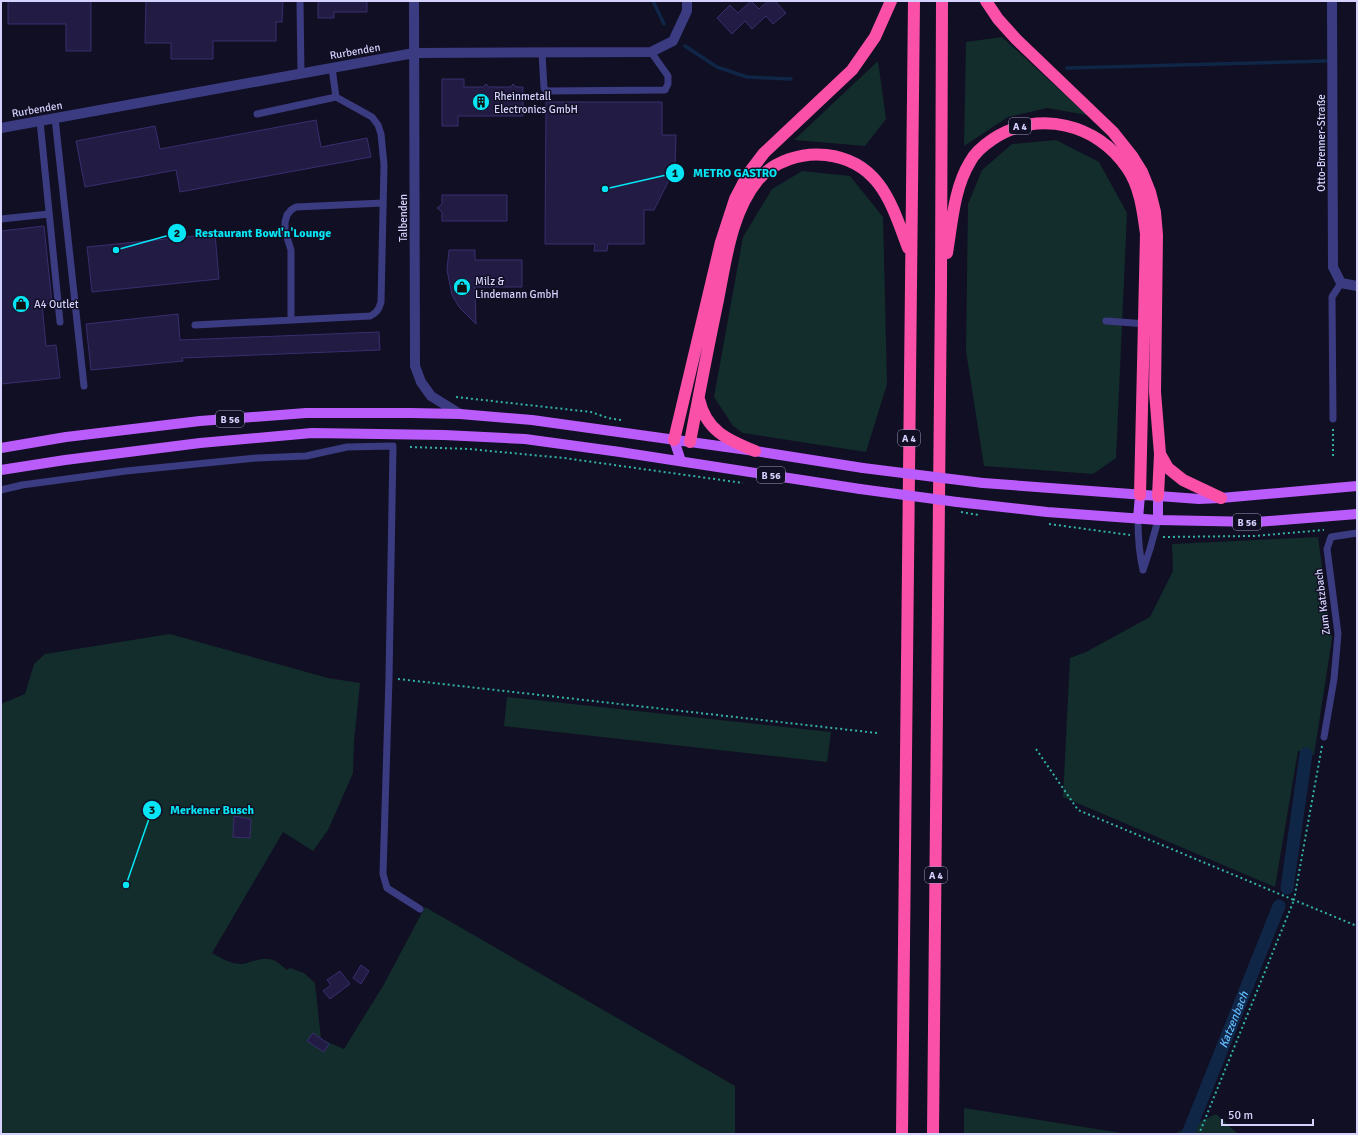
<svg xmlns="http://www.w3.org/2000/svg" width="1358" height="1135" font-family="Signika,sans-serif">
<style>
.green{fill:#122d2b}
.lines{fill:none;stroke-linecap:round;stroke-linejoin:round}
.stream{stroke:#0f2647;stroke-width:3.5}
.canal{stroke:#0f2647;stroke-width:13}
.building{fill:#221b43;stroke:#392e6f}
.path{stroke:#32b2a6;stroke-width:2;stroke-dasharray:2 3;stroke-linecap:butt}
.lane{stroke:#3b3b81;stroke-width:7}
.street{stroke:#3b3b81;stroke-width:10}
.primary{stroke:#ba5cfb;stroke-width:10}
.highway{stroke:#fa50a7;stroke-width:12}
.path-bridge{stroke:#32b2a6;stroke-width:2;stroke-dasharray:2 3;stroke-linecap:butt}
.primary-bridge{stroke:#ba5cfb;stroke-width:10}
.labels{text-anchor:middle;stroke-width:3;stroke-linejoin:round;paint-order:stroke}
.shield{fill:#110f23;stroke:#9a98bc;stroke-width:1}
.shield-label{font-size:10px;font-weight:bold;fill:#d5d2fe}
.street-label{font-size:11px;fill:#d5d2fe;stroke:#110f23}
.poi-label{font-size:11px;fill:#d5d2fe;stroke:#110f23;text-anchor:start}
.water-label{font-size:12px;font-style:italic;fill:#63b9fb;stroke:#110f23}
.leader{fill:none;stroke:#06e5f5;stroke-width:1.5}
.callout-dot{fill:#06e5f5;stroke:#110f23;stroke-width:1.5}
.mark-label{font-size:12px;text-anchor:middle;font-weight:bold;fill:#111}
.callout-label{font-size:12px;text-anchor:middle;font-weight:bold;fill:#06e5f5;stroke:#110f23;stroke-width:3;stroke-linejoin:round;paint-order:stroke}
</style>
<rect width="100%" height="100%" fill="#110f23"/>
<path class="green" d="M1002,37L1087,115L1047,108L1008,117L964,146L966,42Z
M878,61L886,119L865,146L794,140Z
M1056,140L1099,162L1127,213L1116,458L1093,474L984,466L966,351L968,204L982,170L1012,144Z
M802,171L850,176L883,217L887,384L866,452L743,433L733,426L714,397L743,237L772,189Z
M1318,537L1332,639L1314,755L1298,751L1275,887L1063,797L1070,658L1086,652L1150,617L1173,571L1172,544Z
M170,634L328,678L360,683L354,741L353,773L328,830L313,851L283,832L212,953C221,958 230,964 241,964C245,964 249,962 253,961C269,956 275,959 287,970L290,968L304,973L315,983L321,1039L344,1049L383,986L425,907L735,1086V1134H1V704L25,694L34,664L45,654Z
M507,697L831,732L827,762L504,726Z
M964,1108L1128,1134H964Z
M1216,1114L1238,1134H1174Z"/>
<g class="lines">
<path class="stream" d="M653,1L664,24
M685,46L717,67L747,77L791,79
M1067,68L1326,61"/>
<g class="canal">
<path d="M1287,888L1306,754"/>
<path id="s1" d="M1188,1134L1279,906"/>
</g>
</g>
<path class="building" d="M8,1H91V51H66V24H8Z
M146,1H283L282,22H276V41H213V59H171V43H145Z
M318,1H367V12H334V18H318Z
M751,1L759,9L768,1H775L786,13L773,24L766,16L752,29L745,21L732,34L717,18L730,5L738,13Z
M442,79H464V87H483L486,84L489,87H511L513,84L516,87H523V116H458V126H442Z
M546,102H662V135H676L675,168L654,210H644V244H608L607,251H594L595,244H545Z
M316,120L321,147L367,138L371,157L180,192L176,170L85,187L76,141L155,126L160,149Z
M442,195H507V221H442V212L437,208L442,204Z
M44,226L52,303L42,304L46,346L56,345L60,378L1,384V231Z
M215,234L219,279L92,292L87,247Z
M449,250H475V260H522V287H475L476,324L459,307L452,295L447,270Z
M178,314L180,340L379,332L380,350L182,358L183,361L91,370L86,324Z
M234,816L251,819L250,838L233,837Z
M361,965L369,971L361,984L353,978Z
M340,971L350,984L330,999L323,991L331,985L327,980Z
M313,1033L329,1044L324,1052L307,1041Z"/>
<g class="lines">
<path class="path" d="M456,397L591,412L608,418L621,420
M410,447L469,449L564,458L743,483
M1333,456V427
M1049,524L1130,535
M1163,537L1254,536L1324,530
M398,679L877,733
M1322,746L1294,900L1357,926
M1036,749L1078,810L1294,900L1199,1134"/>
<path class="lane" d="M300,1L301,74
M542,53L544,88L547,91L665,90L668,84V76L651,52
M332,68L336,97
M55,118L84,386
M40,121L60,322
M1,219L49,214
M291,320V250L285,231V222L287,215L291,210L296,207L383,203
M1106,321L1147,324
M195,325L370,316C377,313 379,309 381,302L384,165L381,134L378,125L372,117L336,97L257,114
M1333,419L1332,297L1341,283
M1,490L22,485L126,471L257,458L306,456L347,447L393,446L389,678L383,874L387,888L420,909
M1138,519C1138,537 1139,553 1143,570
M1143,570L1150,549L1158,520
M1324,737L1334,679L1338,634L1327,549L1331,537L1357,533"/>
<path class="street" d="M414,1L415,366L421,382L431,396L460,414
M1332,1L1333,267L1341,283L1357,286
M1,128L414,53L651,52L673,41L687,11V1"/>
<path class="primary" d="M674,440L681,461
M1,448L66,437L200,421L306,413H411L460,414L532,420L755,451L863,468
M1,470L65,460L200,443L312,433L444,435L525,439L620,452L860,489
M983,483L1199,499L1221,498L1357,486
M957,502L1047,512L1158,520L1257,522L1357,514
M1138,519L1140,495
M1158,520V496"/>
<path class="highway" d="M986,1L998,19L1016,39L1113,132L1132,156L1142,172L1150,192L1155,212L1157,235L1155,392L1160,454L1158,496
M947,253C952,223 954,188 970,162C975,152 984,145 993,139C1038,109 1098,124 1127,168C1140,186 1143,212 1146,234L1140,495
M699,399C706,431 728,440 755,451
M674,440L721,242L735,199L748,174L764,153L852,70L875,37L891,1
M690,442C699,395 708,347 718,300C726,260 731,213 758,180C774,161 802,152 826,155C880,161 892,205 908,248
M1160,454L1168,468L1183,480L1221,498
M902,1134L914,1
M933,1134L941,287L942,1"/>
<path class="path-bridge" d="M961,512L979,515"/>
<path class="primary-bridge" d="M863,468L983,483
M860,489L957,502"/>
</g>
<defs>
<symbol id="building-disc" viewBox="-11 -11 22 22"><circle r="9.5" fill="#06e5f5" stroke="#110f23"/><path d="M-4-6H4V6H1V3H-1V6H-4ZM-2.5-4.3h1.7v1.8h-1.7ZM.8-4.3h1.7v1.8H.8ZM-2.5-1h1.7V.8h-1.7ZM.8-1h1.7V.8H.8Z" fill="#111"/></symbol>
<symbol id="shop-disc" viewBox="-11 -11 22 22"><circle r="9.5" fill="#06e5f5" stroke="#110f23"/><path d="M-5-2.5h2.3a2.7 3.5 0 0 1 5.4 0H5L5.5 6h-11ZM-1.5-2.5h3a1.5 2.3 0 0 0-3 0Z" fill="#111"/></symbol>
</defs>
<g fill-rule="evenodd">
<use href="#building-disc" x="471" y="92" width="20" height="20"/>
<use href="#shop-disc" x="452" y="277" width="20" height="20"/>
<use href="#shop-disc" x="11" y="294" width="20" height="20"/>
</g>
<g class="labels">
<g class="shield">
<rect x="1009" y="118" width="22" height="16" rx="3"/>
<rect x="216" y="411" width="28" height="16" rx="3"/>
<rect x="898" y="430" width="22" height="16" rx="3"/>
<rect x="757" y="467" width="28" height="16" rx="3"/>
<rect x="1233" y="514" width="28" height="16" rx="3"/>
<rect x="925" y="867" width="22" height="16" rx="3"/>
</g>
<g class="shield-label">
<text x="1020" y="130">A 4</text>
<text x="230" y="423">B 56</text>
<text x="909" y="442">A 4</text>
<text x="771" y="479">B 56</text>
<text x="1247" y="526">B 56</text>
<text x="936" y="879">A 4</text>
</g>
<g class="street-label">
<text transform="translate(355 51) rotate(-10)" y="4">Rurbenden</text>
<text transform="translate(37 109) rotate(-10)" y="4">Rurbenden</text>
<text transform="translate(1321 143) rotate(-90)" y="4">Otto-Brenner-Straße</text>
<text transform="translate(403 218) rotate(-90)" y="4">Talbenden</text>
<text transform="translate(1322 602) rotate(-97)" y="4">Zum Katzbach</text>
</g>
<g class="poi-label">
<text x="494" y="100">Rheinmetall<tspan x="494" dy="13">Electronics GmbH</tspan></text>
<text x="475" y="285">Milz &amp;<tspan x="475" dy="13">Lindemann GmbH</tspan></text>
<text x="34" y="308">A4 Outlet</text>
</g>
<g class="water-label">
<text dy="4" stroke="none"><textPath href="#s1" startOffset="123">Katzenbach</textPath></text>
</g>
</g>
<path class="leader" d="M605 189L675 173M116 250L177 233M126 885L152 810"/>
<g class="callout-dot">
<circle cx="605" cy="189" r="4"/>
<circle cx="116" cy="250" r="4"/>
<circle cx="126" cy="885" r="4"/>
<circle cx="675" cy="173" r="10"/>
<circle cx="177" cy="233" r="10"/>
<circle cx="152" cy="810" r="10"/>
</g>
<g class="mark-label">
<text x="675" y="177">1</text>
<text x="177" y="237">2</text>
<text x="152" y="814">3</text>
</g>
<g class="callout-label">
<text x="735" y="177">METRO GASTRO</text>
<text x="263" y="237">Restaurant Bowl'n'Lounge</text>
<text x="212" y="814">Merkener Busch</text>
</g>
<rect width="1358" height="1135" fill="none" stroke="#d5d2fe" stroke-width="4"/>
<path d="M1222 1119v6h91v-6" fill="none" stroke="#d5d2fe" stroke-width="2"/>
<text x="1228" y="1119" font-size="12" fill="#d5d2fe" stroke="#110f23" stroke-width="3" paint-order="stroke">50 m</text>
</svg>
